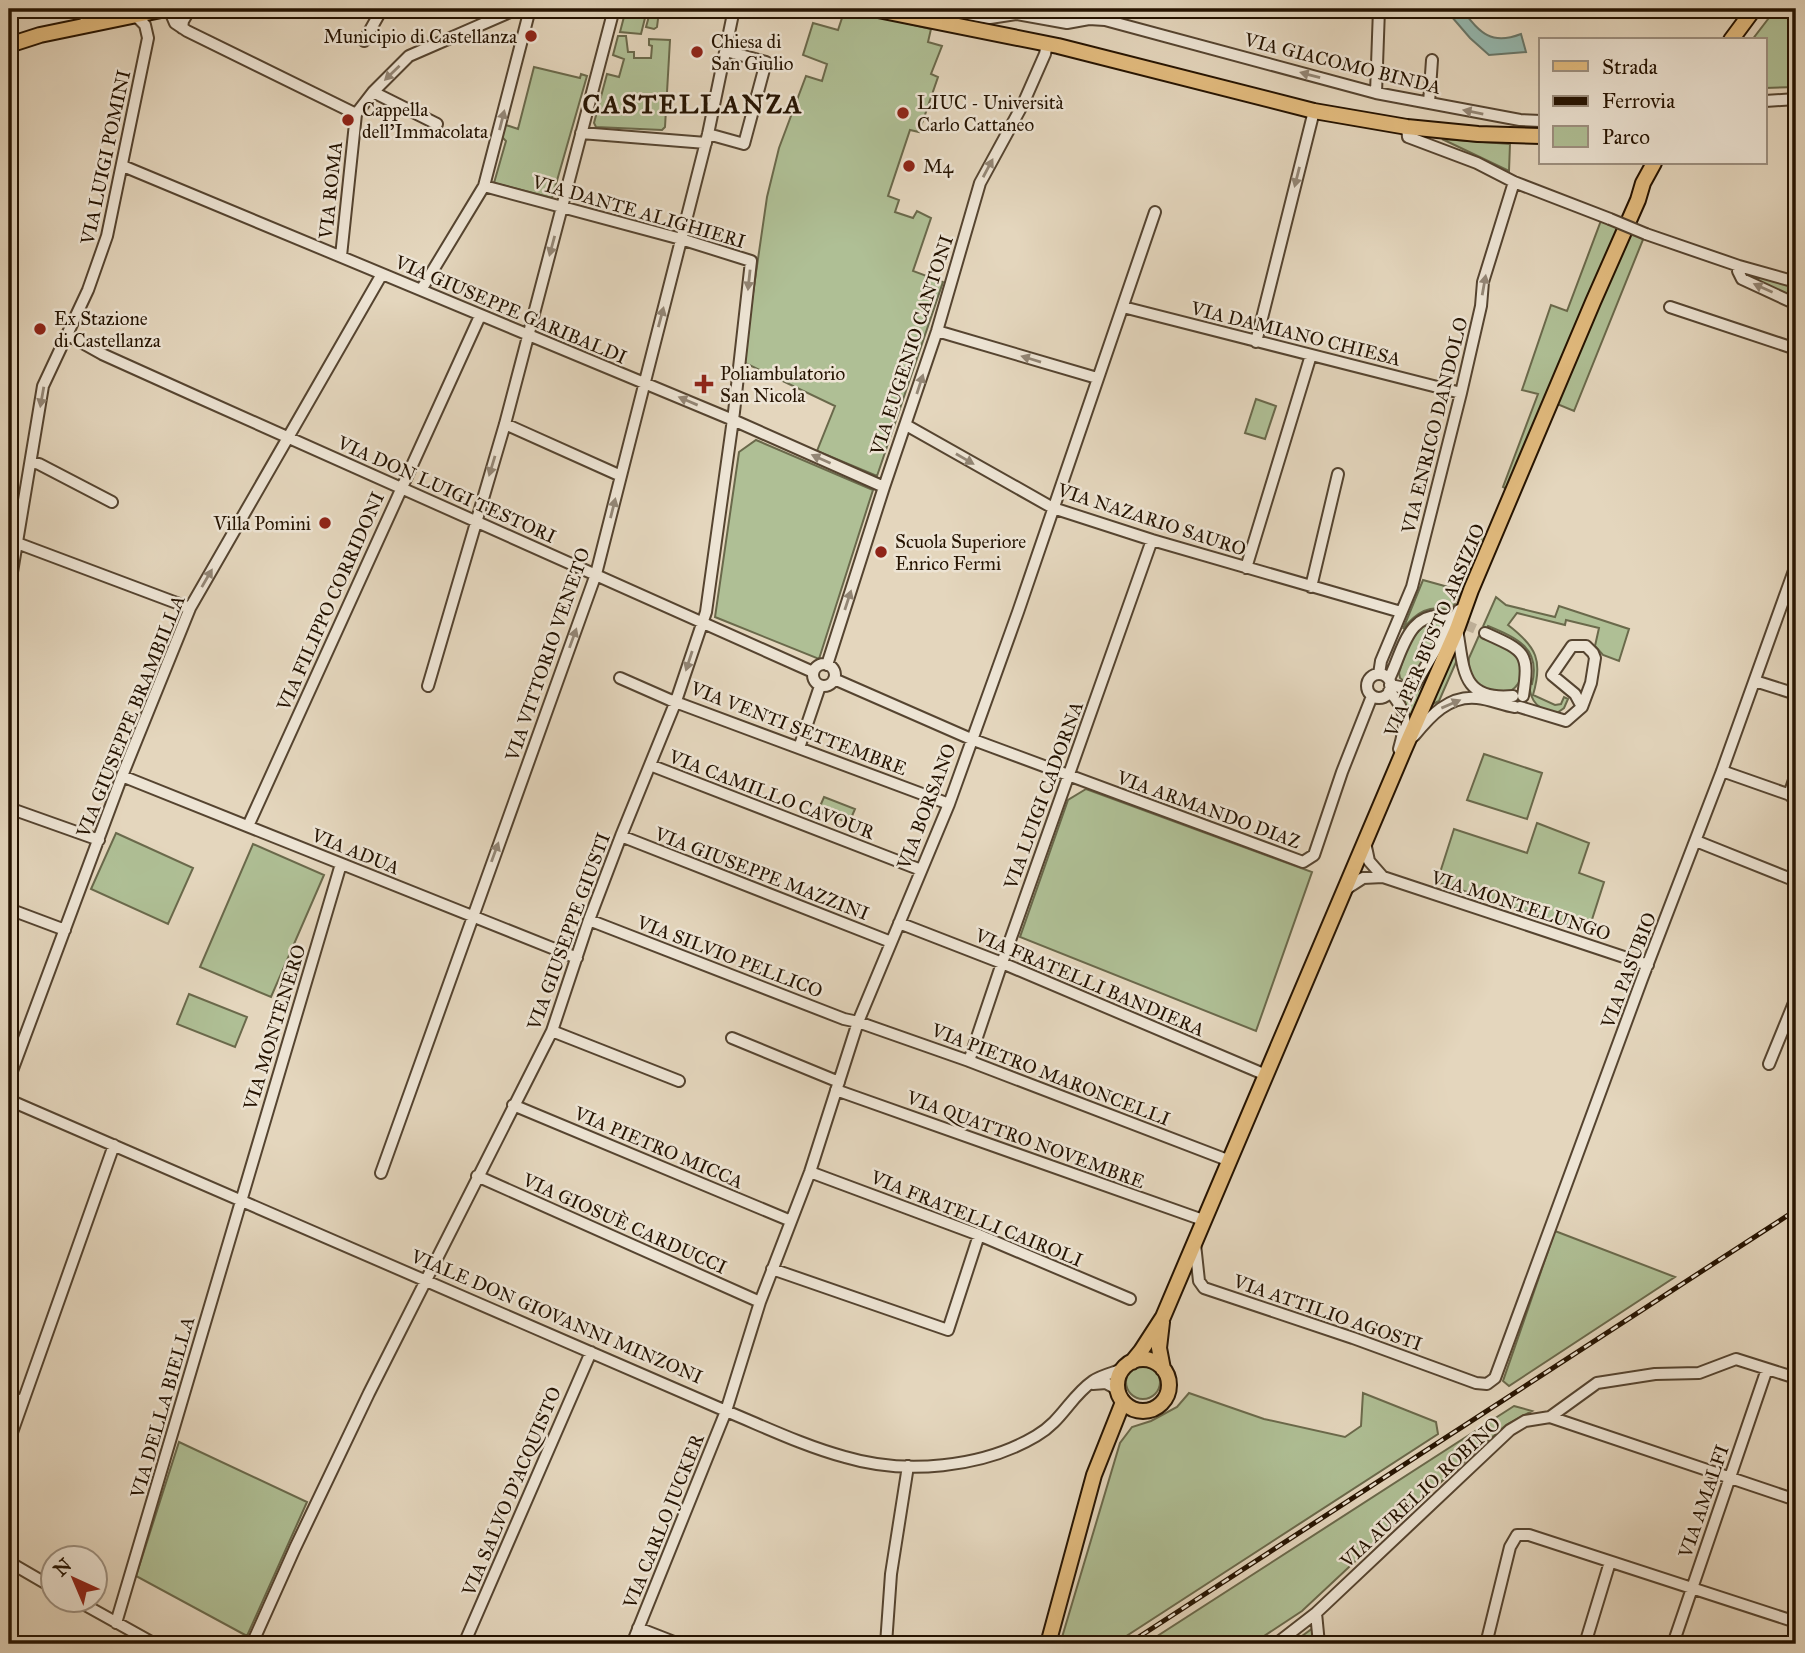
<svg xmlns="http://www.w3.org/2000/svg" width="1805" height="1653" font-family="'IM FELL Great Primer',serif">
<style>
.green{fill:#afbf95;stroke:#6a694b;stroke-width:2}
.water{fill:#95b9b0;stroke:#68776a;stroke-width:2}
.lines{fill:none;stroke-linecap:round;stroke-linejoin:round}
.minor-tunnel{stroke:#beaf97;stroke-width:10;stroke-dasharray:10 5;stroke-linecap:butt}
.minor-casing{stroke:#554430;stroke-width:14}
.major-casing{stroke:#251301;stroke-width:18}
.minor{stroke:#ede4d4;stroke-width:10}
.major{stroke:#e2bb7e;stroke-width:14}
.rail-casing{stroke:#251301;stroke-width:5}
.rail{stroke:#ede4d4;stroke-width:2.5;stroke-dasharray:8;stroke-linecap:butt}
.minor-bridge-casing{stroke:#554430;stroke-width:14;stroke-linecap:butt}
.minor-bridge{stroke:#ede4d4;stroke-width:10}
.oneway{fill:#938675}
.poi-dot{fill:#8f2418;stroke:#ede4d4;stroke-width:2.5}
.labels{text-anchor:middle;stroke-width:5;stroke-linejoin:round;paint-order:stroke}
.poi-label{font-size:19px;fill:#251301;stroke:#ede4d4;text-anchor:start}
.street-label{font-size:19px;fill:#251301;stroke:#ede4d4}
.district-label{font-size:26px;font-weight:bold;letter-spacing:2px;fill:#251301;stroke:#ede4d4}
</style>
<rect width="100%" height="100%" fill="#e4d6bd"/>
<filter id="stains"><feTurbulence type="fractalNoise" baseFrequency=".00286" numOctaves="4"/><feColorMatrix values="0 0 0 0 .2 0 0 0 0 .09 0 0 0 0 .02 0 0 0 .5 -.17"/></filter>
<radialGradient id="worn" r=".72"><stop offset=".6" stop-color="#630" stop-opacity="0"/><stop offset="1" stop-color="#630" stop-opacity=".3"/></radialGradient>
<path class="green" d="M651,9L659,11L657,27L654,29L646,27Z
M845,9L931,29L928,42L942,46L931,74L938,77L919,132L910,130L888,196L899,200L895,212L913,218L917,211L931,218L913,271L943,282L877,476L817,451L835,406L743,362L767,197L779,148L806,76L822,81L827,64L803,55L813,23L838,30Z
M1775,10L1796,13V87L1765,88V40H1752Z
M625,13L645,18L641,34L620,32Z
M618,36H626L628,52H634V58H651L652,46L649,45V39L670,40L665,127L662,130L596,127L594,123L607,74L619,77L624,59L613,55Z
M534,67L580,78L581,74L587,76L552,198L494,183L506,141L502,137L503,124L518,129Z
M1442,139L1510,144L1509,171Z
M1602,218L1619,227L1507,489L1503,487L1538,394L1522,390L1551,305L1567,311Z
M1630,232L1644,237L1574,411L1557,404Z
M1744,270L1796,286V300L1770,288Z
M1256,399L1276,406L1265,439L1245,433Z
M756,440L873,490L819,659L715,617L739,452Z
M1483,533L1488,535L1451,611C1430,603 1416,613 1403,629L1423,580L1459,590Z
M1496,597L1506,605L1555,617L1559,606L1629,629L1619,661L1603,655L1595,646L1599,628L1566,620L1565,625L1517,613L1508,625C1537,647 1543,661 1533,695L1555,705L1561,704L1564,697L1568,699L1564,708L1557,713C1539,710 1530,703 1529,683L1532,684C1541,648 1517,638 1488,626L1484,636C1492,641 1512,649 1518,655C1521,659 1522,667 1522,672C1517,709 1464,696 1469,658Z
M1437,621L1445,624L1413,679L1404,681L1400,678L1399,673C1405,653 1414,623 1437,621Z
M1452,651L1457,660L1439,701L1429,706Z
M1435,660L1410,718L1405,702L1399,693C1418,693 1425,674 1435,660Z
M1484,754L1542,773L1527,819L1467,800Z
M1086,789L1312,872L1256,1031L1020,937L1068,800Z
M824,797L855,809L849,823L818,811Z
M1537,823L1589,843L1579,873L1604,882L1588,932L1437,882L1454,829L1527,853Z
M116,833L193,868L168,924L91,889Z
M253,844L324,875L271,997L200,967Z
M189,994L247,1017L235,1047L177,1024Z
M1555,1231L1675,1277L1509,1386L1503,1381Z
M1126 1382a17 17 0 1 1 34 0a17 17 0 1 1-34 0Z
M1189,1393L1264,1419L1345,1437L1361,1426L1363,1393L1436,1422L1438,1434L1114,1644H1060L1120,1443L1132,1427L1151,1421L1177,1407Z
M1514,1406L1532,1411L1506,1425L1425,1496L1302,1611L1252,1644H1145Z
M179,1442L307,1502L247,1636L136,1576Z
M1313,1628L1316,1644H1291Z"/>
<path class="water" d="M1445,9H1461C1480,32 1490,46 1521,34L1526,52L1489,55L1470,38Z"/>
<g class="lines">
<path class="minor-tunnel" d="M1452,619L1485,633"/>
<defs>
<path id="minor" d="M169,9L175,23L187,31L356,114
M942,9L990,18L1016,14L1067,23L1089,19L1105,20L1376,93L1520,120L1541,121
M84,26L89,9
M182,28L183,21L190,9
M364,41L382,9
M373,92L437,124
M1376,93L1379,9
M1765,101L1796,99
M1429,103L1432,60
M1407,127L1408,137L1477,163L1514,182L1610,219
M581,133L706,143
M708,134L744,144L766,62L726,51
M123,166L733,420L884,487
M1646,234L1739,266L1796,282
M341,256L356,114L373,92L409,56L517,9
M1739,266L1738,271L1742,279L1796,304
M421,290L484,186L530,9
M1123,307L1461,393
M1670,307L1796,349
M937,331L1097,378
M68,335L102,354L193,395L813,672
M1256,342L1314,111
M505,424L621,476
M906,425L1053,508L1152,540L1401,612
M31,462L39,464L112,502
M17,543L190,608
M1246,568L1311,355
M1311,587L1338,474
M9,590L43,386L88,290L107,236L148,38L145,25L129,9
M1457,629C1464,669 1461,701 1513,696
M1485,633C1525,651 1530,652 1523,696
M813 675a11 11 0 1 1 22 0a11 11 0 1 1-22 0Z
M827,665L884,487L937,331L980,183L1023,104L1045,54L1047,44
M1379,674L1381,661L1412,587L1461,393L1481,306L1483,282L1514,182
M1367 686a12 12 0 1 1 24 0a12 12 0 1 1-24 0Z
M620,678L670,700L949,804
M834,679L971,739L1303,862L1314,855L1342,772L1372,696
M1389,679C1403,651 1408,609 1448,617
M1755,681L1796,694
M1390,685L1405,688L1414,686L1459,610
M428,686L505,424L614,9
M1389,691C1409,712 1406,724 1399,749
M1520,707L1566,721L1582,707L1591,683L1595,658L1593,653L1586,646H1572L1552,675L1575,694L1582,707
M1414,736C1430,716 1449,695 1477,698C1490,699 1502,705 1515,707
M799,748L820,686
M650,765L921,870
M1722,771L1796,797
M122,776L577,958
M1789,795L1796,774
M9,808L99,840
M248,826L480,316
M621,836L891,942
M1696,841L1796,881
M1365,842L1369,861L1383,877
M1346,889L1363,878L1383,877L1648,965
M9,909L65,930
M589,920L844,1019L858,1022L969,1061L1230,1161
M899,923L1002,963L1266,1075
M552,1031L679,1081
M732,1038L839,1082
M969,1061L1002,963L1152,540
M1769,1064L1796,998
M9,1079L122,776L190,608L382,274
M836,1090L1203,1220
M9,1100L726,1411C765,1427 804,1446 845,1457C905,1475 982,1468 1036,1436C1062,1421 1070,1397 1093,1381C1102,1375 1113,1373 1123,1369
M513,1105L791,1221
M810,1172L979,1235L1130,1299
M381,1173L596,574L708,134L734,9
M477,1176L760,1302
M1195,1244L1199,1281L1204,1288L1353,1338L1476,1383L1487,1384L1495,1378L1642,979L1722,771L1796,565
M772,1269L948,1330L979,1235
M1093,1384L1106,1383L1117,1389
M9,1395L22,1402
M1550,1417L1597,1383L1655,1374L1699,1373L1736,1359L1796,1378
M9,1441L114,1145
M9,1562L52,1587
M76,1600L155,1644
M116,1623L341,864
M638,1628L679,1644
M252,1644L295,1548L369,1393L552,1031L589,920L621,836L676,701L706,612L734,412L751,261L681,239L484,186
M464,1644L591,1352
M632,1644L726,1411L760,1302L810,1172L858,1022L949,804L1018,612L1155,212
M886,1644L891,1574L908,1466
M1276,1644L1316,1613
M1319,1644L1316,1613L1510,1430L1525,1421L1550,1417L1796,1500
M1486,1644L1510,1547L1517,1535H1529L1796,1622
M1585,1644L1610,1562
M1673,1644L1767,1369"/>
<path id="major" d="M873,9L1058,46L1314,111L1407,127L1478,134L1541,136
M1731,40L1754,9
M9,45L40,35L166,9
M1162,1322L1159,1348L1163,1369
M1117 1385a26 26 0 1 1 52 0a26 26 0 1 1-52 0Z
M1132,1362L1141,1351L1163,1317L1404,750L1457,629L1471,590L1593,302L1638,200L1643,183L1654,163
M1048,1644L1094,1475L1123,1402"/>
</defs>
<use href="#minor" class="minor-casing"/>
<use href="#major" class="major-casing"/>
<use href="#minor" class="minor"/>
<use href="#major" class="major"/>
<defs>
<path id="rail" d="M1128,1644L1796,1210"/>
</defs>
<use href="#rail" class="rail-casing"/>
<use href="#rail" class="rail"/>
<defs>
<path id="minor-bridge" d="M1610,219L1646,234"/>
</defs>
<use href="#minor-bridge" class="minor-bridge-casing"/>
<use href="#minor-bridge" class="minor-bridge"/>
</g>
<defs><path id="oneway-solid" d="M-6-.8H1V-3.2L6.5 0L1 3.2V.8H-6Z" transform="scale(1.75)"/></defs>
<g class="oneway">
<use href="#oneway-solid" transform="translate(392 73) rotate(136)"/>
<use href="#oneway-solid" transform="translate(1310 75) rotate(-165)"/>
<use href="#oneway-solid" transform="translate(1473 112) rotate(-169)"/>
<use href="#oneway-solid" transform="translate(502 120) rotate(-76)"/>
<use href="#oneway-solid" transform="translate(988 168) rotate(-62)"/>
<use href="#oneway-solid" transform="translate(1297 177) rotate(104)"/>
<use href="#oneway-solid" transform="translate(552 246) rotate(105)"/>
<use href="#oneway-solid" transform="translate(749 280) rotate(96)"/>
<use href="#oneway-solid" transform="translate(1484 285) rotate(-80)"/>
<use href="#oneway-solid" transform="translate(1763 288) rotate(-156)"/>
<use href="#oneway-solid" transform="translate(661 317) rotate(-75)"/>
<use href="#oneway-solid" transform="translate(1031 359) rotate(-163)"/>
<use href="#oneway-solid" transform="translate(920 384) rotate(-72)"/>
<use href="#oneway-solid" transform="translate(42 397) rotate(100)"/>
<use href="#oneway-solid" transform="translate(688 401) rotate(-157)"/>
<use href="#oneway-solid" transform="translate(821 459) rotate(-156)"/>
<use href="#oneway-solid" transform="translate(965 459) rotate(30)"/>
<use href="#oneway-solid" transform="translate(492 466) rotate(107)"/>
<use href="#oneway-solid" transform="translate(613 508) rotate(-76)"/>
<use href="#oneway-solid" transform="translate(207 578) rotate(-60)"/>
<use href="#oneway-solid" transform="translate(848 600) rotate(-72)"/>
<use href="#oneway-solid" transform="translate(573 638) rotate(-70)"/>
<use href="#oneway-solid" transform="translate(689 661) rotate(108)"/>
<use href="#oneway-solid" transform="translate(1451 704) rotate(-23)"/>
<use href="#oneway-solid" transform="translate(495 852) rotate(-70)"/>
</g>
<g class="poi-dot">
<circle cx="531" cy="36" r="7"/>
<circle cx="697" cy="52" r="7"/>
<circle cx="903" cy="113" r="7"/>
<circle cx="348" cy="120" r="7"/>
<circle cx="909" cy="166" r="7"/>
<circle cx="40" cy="329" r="7"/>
<path d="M700.5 373.5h7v7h7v7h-7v7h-7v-7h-7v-7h7z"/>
<circle cx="325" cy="523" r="7"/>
<circle cx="881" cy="552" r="7"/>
</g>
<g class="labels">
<g class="poi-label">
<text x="517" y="43" text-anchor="end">Municipio di Castellanza</text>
<text x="711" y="48">Chiesa di<tspan x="711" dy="22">San Giulio</tspan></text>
<text x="917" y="109">LIUC - Università<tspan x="917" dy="22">Carlo Cattaneo</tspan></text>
<text x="362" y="116">Cappella<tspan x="362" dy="22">dell'Immacolata</tspan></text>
<text x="923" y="173">M4</text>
<text x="54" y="325">Ex Stazione<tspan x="54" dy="22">di Castellanza</tspan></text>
<text x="720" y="380">Poliambulatorio<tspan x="720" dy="22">San Nicola</tspan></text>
<text x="311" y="530" text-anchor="end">Villa Pomini</text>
<text x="895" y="548">Scuola Superiore<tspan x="895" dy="22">Enrico Fermi</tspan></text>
</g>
<g class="street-label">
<text transform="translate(1343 63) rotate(14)" y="7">VIA GIACOMO BINDA</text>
<text transform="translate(105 157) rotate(-78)" y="7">VIA LUIGI POMINI</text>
<text transform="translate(330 190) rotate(-84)" y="7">VIA ROMA</text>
<text transform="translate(639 211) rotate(16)" y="7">VIA DANTE ALIGHIERI</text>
<text transform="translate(511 309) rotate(23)" y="7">VIA GIUSEPPE GARIBALDI</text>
<text transform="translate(1296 333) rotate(14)" y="7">VIA DAMIANO CHIESA</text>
<text transform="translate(911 345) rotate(-72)" y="7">VIA EUGENIO CANTONI</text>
<text transform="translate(1434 425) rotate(-76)" y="7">VIA ENRICO DANDOLO</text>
<text transform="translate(447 489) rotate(24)" y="7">VIA DON LUIGI TESTORI</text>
<text transform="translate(1152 519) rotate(18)" y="7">VIA NAZARIO SAURO</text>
<text transform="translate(330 601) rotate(-66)" y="7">VIA FILIPPO CORRIDONI</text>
<text transform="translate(1434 630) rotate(-67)" y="7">VIA PER BUSTO ARSIZIO</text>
<text transform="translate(547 654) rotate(-71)" y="7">VIA VITTORIO VENETO</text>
<text transform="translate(130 716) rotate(-68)" y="7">VIA GIUSEPPE BRAMBILLA</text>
<text transform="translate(799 728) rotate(21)" y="7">VIA VENTI SETTEMBRE</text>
<text transform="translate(772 794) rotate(21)" y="7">VIA CAMILLO CAVOUR</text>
<text transform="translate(1043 795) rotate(-70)" y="7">VIA LUIGI CADORNA</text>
<text transform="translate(926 806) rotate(-69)" y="7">VIA BORSANO</text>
<text transform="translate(1209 809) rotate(20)" y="7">VIA ARMANDO DIAZ</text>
<text transform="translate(356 851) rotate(22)" y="7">VIA ADUA</text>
<text transform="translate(762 873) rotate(21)" y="7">VIA GIUSEPPE MAZZINI</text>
<text transform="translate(1521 905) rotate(18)" y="7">VIA MONTELUNGO</text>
<text transform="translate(568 931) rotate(-70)" y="7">VIA GIUSEPPE GIUSTI</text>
<text transform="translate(730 956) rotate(21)" y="7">VIA SILVIO PELLICO</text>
<text transform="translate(1628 970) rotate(-69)" y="7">VIA PASUBIO</text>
<text transform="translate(1090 982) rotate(23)" y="7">VIA FRATELLI BANDIERA</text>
<text transform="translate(274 1027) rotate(-73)" y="7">VIA MONTENERO</text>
<text transform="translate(1051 1074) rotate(21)" y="7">VIA PIETRO MARONCELLI</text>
<text transform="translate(1026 1139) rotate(20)" y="7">VIA QUATTRO NOVEMBRE</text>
<text transform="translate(659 1147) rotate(23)" y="7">VIA PIETRO MICCA</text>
<text transform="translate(977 1218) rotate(22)" y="7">VIA FRATELLI CAIROLI</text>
<text transform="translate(625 1223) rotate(24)" y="7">VIA GIOSUÈ CARDUCCI</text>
<text transform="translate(1328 1312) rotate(19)" y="7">VIA ATTILIO AGOSTI</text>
<text transform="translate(557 1316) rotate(23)" y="7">VIALE DON GIOVANNI MINZONI</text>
<text transform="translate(162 1407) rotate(-74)" y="7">VIA DELLA BIELLA</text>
<text transform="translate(511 1491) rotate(-67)" y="7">VIA SALVO D'ACQUISTO</text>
<text transform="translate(1420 1492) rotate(-43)" y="7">VIA AURELIO ROBINO</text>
<text transform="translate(1703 1501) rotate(-71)" y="7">VIA AMALFI</text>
<text transform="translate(663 1521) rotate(-68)" y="7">VIA CARLO JUCKER</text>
</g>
<g class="district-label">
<text x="693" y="113">CASTELLANZA</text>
</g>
</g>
<rect width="1805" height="1653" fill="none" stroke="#e4d6bd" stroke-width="35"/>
<rect x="10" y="10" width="1784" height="1632" fill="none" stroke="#251301" stroke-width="3.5"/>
<rect x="18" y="18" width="1770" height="1618" fill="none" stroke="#251301" stroke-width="2"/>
<rect x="1539" y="38" width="228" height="126" fill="#ede4d4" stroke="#9d9080" stroke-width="2"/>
<rect x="1553" y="61" width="35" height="10" fill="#e2bb7e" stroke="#9d9080" stroke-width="2"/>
<text x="1602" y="74" font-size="21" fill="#251301">Strada</text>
<rect x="1553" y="96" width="35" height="10" fill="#251301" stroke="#9d9080" stroke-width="2"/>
<text x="1602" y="108" font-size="21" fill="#251301">Ferrovia</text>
<rect x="1553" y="126" width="35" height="21" fill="#afbf95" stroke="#9d9080" stroke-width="2"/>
<text x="1602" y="144" font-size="21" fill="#251301">Parco</text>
<g transform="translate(74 1579) rotate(316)"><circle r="33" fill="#ede4d4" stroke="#9d9080" stroke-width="2"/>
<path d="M0-5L12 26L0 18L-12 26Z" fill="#8f2418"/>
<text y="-10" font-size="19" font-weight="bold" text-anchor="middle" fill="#251301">N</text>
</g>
<rect width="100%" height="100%" filter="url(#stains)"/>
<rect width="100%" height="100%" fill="url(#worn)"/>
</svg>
